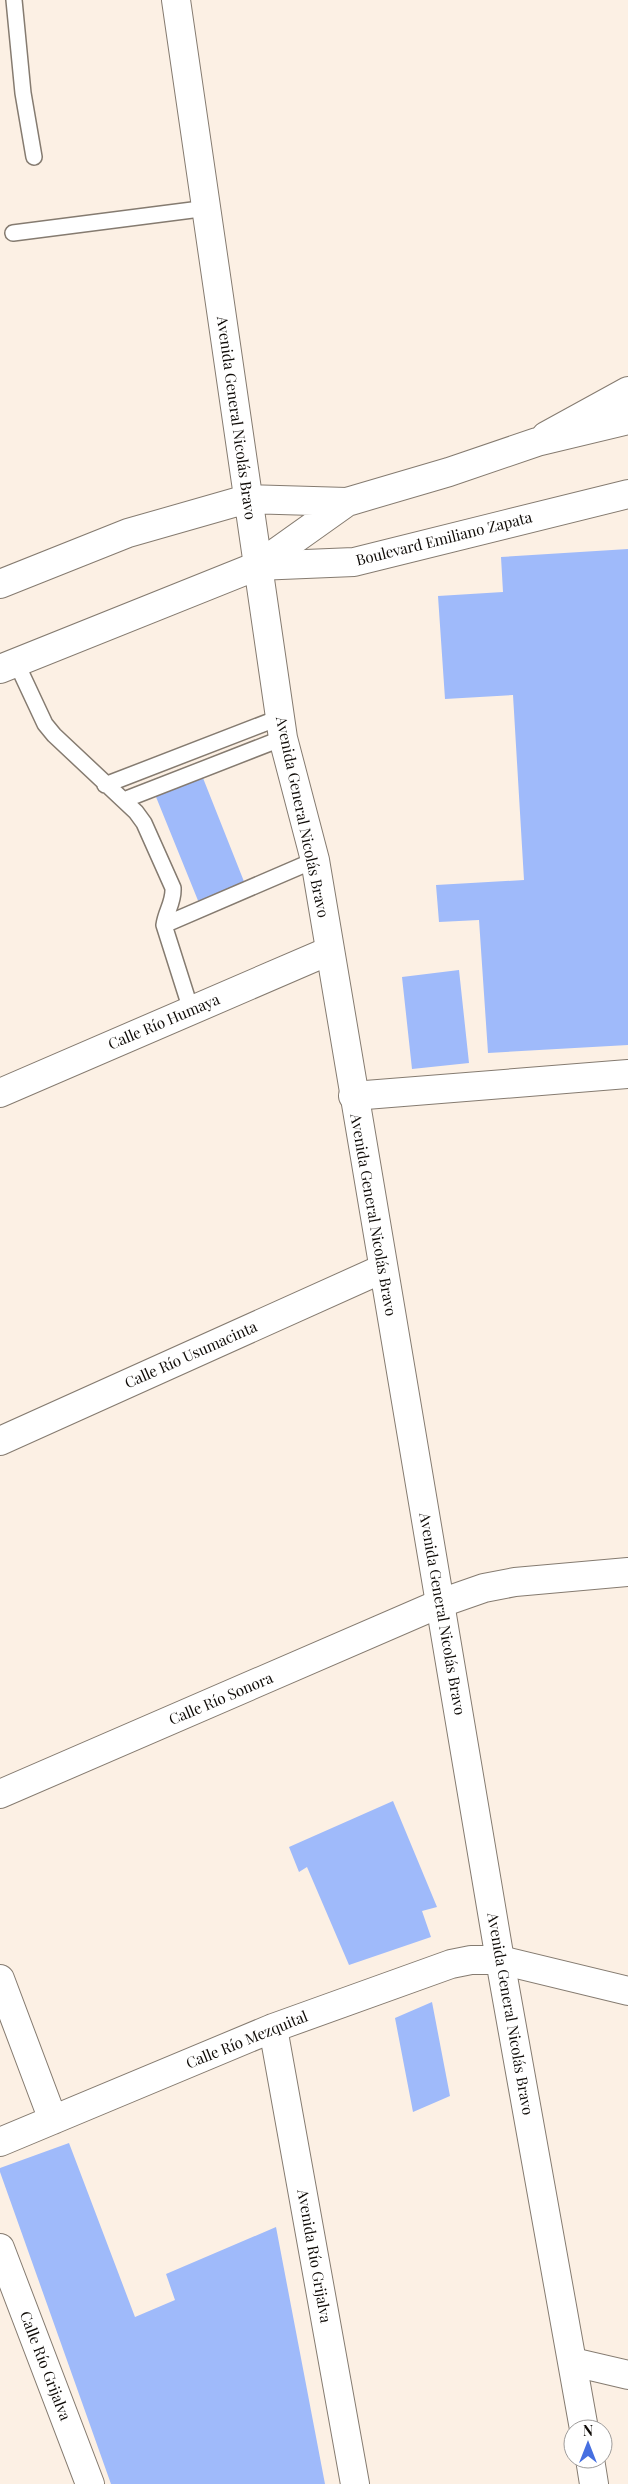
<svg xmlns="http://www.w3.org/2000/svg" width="628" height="2484" font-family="'Playfair Display',serif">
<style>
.building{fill:#9fbafa}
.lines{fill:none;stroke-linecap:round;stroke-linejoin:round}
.service-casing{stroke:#857b70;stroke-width:18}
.minor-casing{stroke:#857b70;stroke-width:30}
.secondary-casing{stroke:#857b70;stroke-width:30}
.service{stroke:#fff;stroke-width:15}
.minor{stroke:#fff;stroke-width:28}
.secondary{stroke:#fff;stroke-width:28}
.labels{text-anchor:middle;stroke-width:4;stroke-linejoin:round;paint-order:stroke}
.street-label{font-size:15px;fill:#0f0b07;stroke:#fff}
</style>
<rect width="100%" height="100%" fill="#fcf0e4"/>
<path class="building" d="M628,549V1045L488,1053L479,920L439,922L436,885L524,880L513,695L445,699L438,596L503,592L501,557Z
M201,773L245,884L199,903L154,792Z
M459,970L469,1063L412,1069L402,977Z
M393,1801L437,1907L422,1911L431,1937L349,1965L307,1867L299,1872L289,1847Z
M432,2002L450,2096L413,2112L395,2018Z
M69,2143L135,2317L175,2300L166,2274L276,2227L325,2484H111L0,2172V2168Z"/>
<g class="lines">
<defs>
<path id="service" d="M14,0L23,93L34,157
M13,233L208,208
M16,662L45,724L54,735L136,812L144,823L173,888C174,902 166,911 164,925L191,1010
M105,785L281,717
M124,800L283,738
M164,925L315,860"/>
<path id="minor" d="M546,436L628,391
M257,566L354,562L628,494
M0,1093L329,951
M353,1096L628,1074
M0,1441L382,1269
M0,1794L441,1603L484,1588L515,1582L628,1572
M0,1979L53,2120
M273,2028L355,2484
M0,2142L273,2028L451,1964L471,1960H500L628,1991
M0,2248L90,2484
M573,2362L628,2375"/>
<path id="secondary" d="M176,0L283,738L315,860L500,1960L584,2429
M0,584L128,533L247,499L347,502L449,472L537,442L628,420
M0,669L257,566L347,502
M590,2459L594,2484"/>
</defs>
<use href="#service" class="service-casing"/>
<use href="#minor" class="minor-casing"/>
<use href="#secondary" class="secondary-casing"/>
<use href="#service" class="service"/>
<use href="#minor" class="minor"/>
<use href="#secondary" class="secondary"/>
</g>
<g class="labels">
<g class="street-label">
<text transform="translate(236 418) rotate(82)" y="5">Avenida General Nicolás Bravo</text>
<text transform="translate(444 539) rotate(-14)" y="5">Boulevard Emiliano Zapata</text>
<text transform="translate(302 817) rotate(78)" y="5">Avenida General Nicolás Bravo</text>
<text transform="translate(164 1022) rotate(-23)" y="5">Calle Río Humaya</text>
<text transform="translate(373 1215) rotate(80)" y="5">Avenida General Nicolás Bravo</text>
<text transform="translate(191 1355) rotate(-24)" y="5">Calle Río Usumacinta</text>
<text transform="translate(442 1614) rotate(80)" y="5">Avenida General Nicolás Bravo</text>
<text transform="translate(221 1699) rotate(-23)" y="5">Calle Río Sonora</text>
<text transform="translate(510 2014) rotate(80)" y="5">Avenida General Nicolás Bravo</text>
<text transform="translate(247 2040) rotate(-22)" y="5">Calle Río Mezquital</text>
<text transform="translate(314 2256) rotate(80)" y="5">Avenida Río Grijalva</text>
<text transform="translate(45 2366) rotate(69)" y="5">Calle Río Grijalva</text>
</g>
</g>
<g transform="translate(588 2444)"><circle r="24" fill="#ffffff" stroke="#9f9d9c"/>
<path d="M0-4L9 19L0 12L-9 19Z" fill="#466fe1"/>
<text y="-8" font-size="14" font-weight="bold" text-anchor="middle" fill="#0f0b07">N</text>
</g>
</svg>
